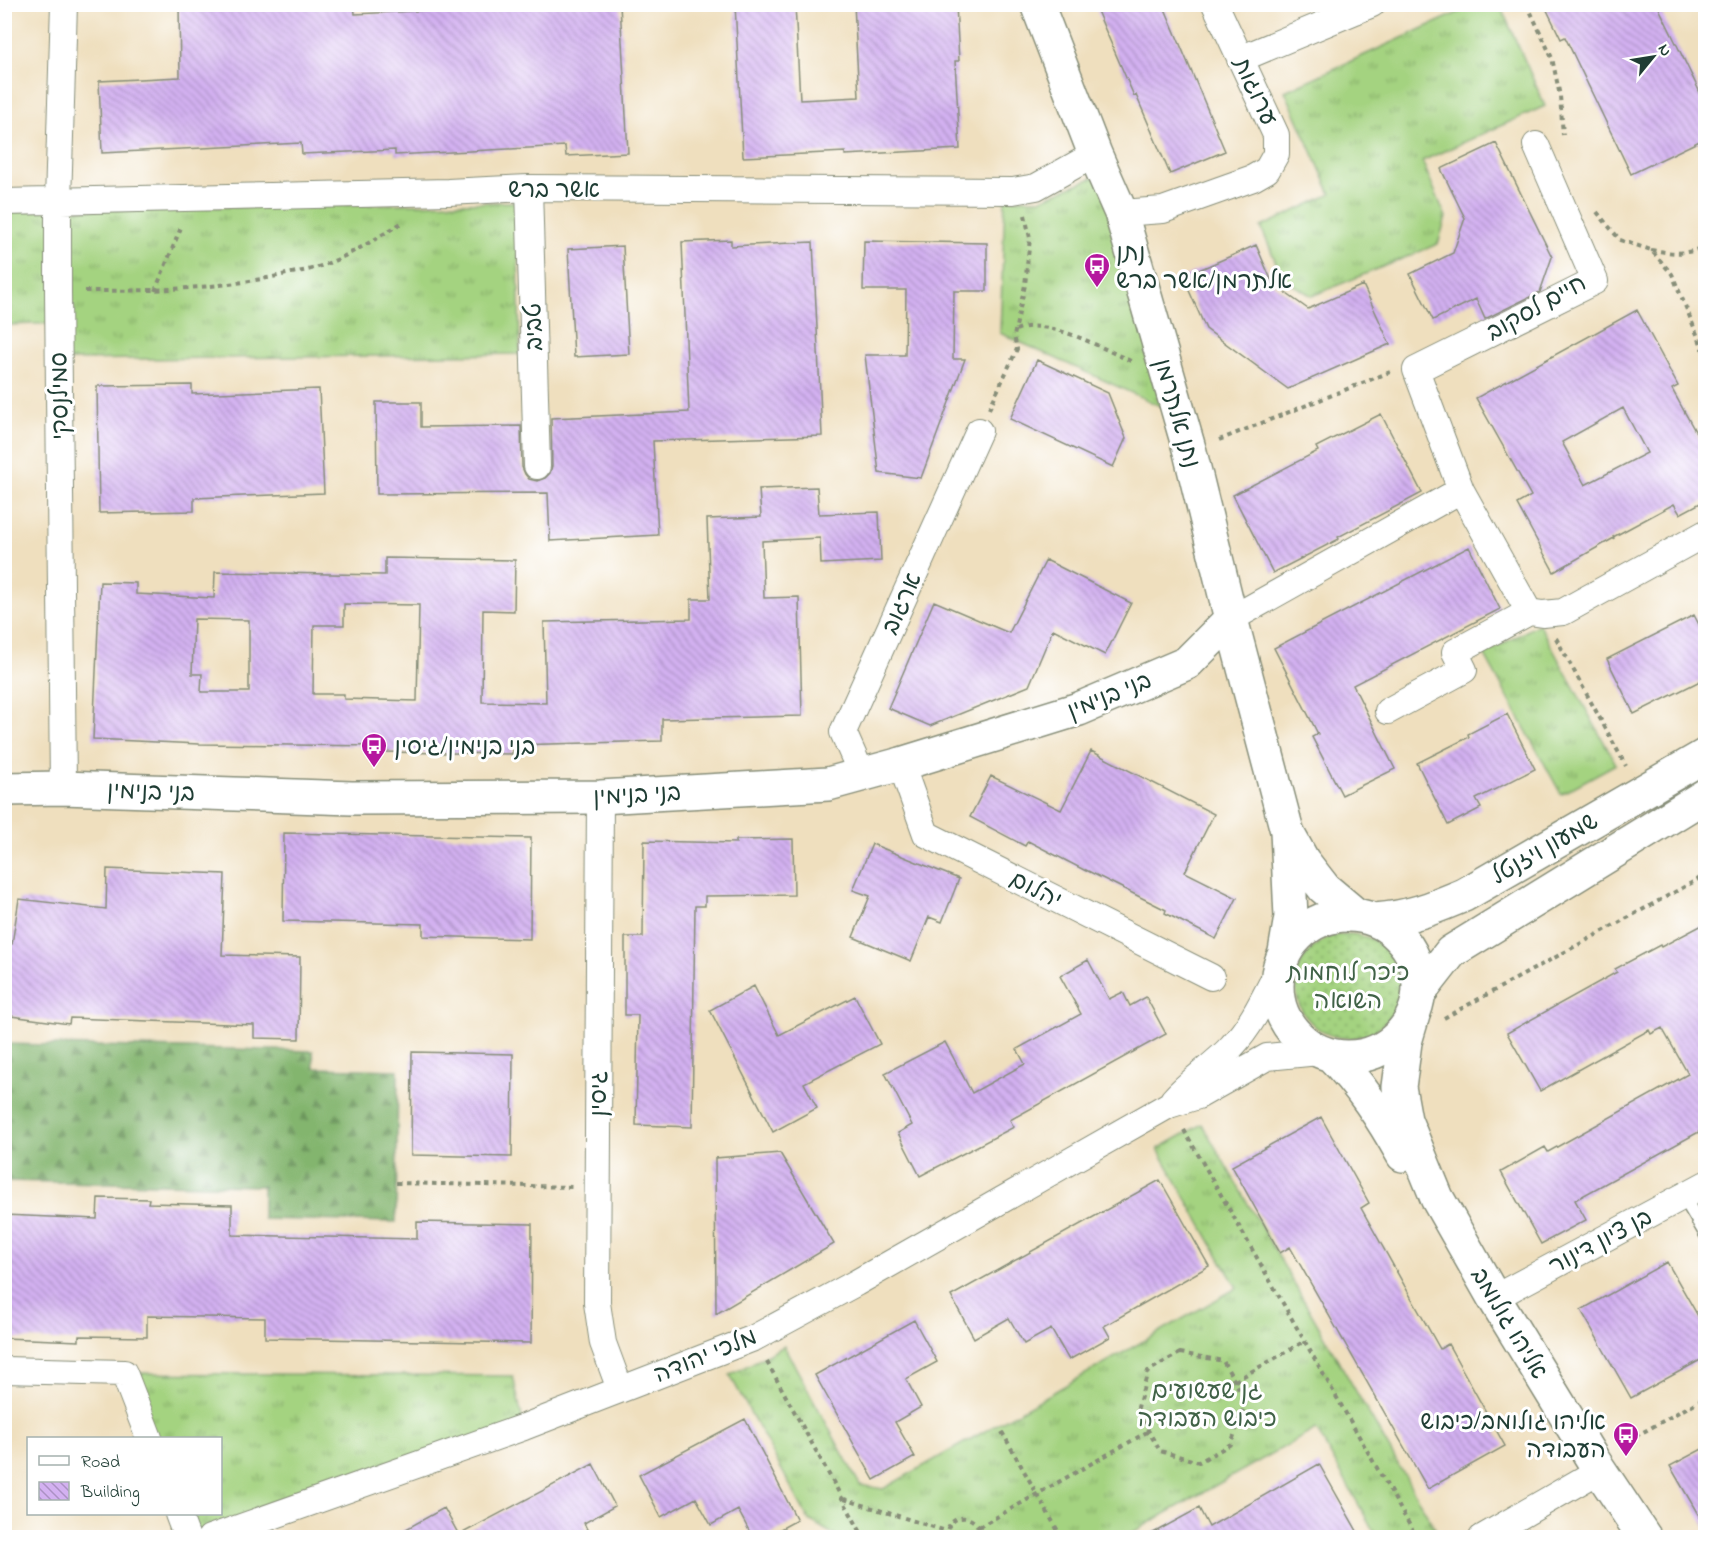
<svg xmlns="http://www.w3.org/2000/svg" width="1710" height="1542" font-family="'Indie Flower','Playpen Sans Hebrew',sans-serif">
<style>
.grass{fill:url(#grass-tufts);stroke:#62885a;stroke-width:1.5}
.forest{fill:url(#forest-firs);stroke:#517951;stroke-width:1.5}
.garden{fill:url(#garden-dots);stroke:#62885a;stroke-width:1.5}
.building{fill:url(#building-back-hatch);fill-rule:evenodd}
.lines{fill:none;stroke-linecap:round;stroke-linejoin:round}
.lane-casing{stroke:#878e79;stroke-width:15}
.street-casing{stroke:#878e79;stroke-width:28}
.secondary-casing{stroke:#878e79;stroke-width:36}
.path{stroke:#878e79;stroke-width:4;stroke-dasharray:4.5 4.5;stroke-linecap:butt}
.lane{stroke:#fff;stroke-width:12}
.street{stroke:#fff;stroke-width:26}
.secondary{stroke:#fff;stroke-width:33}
.labels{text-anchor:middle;stroke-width:6;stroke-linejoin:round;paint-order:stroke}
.street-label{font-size:24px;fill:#1f3d34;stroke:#fff}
.poi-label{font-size:24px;fill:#1f3d34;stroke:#fff;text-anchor:start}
.park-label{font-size:24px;fill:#406247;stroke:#fff}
</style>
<defs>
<pattern id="grass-tufts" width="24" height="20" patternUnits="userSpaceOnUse" patternTransform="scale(1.5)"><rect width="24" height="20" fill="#a4d380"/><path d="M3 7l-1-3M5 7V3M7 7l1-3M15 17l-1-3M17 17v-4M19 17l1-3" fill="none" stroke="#85ac6a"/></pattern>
<pattern id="forest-firs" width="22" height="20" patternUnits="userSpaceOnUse" patternTransform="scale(1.5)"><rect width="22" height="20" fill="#83b56e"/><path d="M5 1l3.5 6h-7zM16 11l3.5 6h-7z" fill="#6b945b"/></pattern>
<pattern id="garden-dots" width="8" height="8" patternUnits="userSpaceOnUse" patternTransform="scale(1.5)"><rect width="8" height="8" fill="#a4d380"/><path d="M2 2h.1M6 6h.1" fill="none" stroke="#85ac6a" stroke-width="1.8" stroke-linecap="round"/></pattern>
<pattern id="building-back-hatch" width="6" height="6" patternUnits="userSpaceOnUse" patternTransform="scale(1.5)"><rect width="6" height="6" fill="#d3b1f1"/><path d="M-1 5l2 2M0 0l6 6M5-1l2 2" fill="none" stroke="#ab91c4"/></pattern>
</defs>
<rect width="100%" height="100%" fill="#fff"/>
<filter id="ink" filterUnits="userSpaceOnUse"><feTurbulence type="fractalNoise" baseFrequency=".0167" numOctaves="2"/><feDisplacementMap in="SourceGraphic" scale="12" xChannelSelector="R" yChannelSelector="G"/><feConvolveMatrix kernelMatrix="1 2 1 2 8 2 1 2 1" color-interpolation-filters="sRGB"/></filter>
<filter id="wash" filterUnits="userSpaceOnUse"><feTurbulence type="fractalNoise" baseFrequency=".008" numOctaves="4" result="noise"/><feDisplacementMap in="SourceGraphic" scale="24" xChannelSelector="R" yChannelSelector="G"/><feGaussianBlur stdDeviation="1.35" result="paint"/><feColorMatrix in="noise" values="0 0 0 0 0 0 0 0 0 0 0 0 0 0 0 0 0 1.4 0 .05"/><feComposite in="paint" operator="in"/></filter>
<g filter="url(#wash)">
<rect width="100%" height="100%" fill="#efdfbe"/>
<path class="grass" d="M1477,4L1500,5L1545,106L1422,161L1446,217L1438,244L1312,296L1283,279L1261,227L1331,194L1285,91Z
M1102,174L1171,411L1000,333L1005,199H1041Z
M517,202L520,354L67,360V323L5,325L4,211Z
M1539,624L1616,764L1561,794L1484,654Z
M1202,1124L1440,1537H1377L1316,1429L1124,1537H835L833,1534L809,1520L730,1375L784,1346L860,1485L883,1489L1237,1288L1158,1149Z
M124,1373L513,1376L524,1427L187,1537L178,1514H220V1438H149Z"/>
<path class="forest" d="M5,1044L313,1051L314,1068L398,1070L396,1222L263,1219V1186L5,1181Z"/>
<path class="garden" d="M1296 986a52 52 0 1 1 104 0a52 52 0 1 1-104 0Z"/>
<g id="blocks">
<path class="building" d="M179,4H354L355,14L476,8V4H620L628,153L566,156L565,146L395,155V150L302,154L301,143L102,153L99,81L180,77Z
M735,4H795L800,100L859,97L854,4H956L959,61H955L960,149L845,155V152L743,157Z
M1094,4H1163L1225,151L1170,174L1136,95L1134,96Z
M1544,4H1657L1706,105V138L1631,174L1565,37L1561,39Z
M1496,143L1552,257L1540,292L1485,319L1476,299L1433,320L1410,274L1453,253L1465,218L1441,169Z
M731,240V246L813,242L822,436L653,441L658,535L550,541L548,493L377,494L376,402H421V427L521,426L522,467L525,474L529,479L537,481L545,478L550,473L552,466L551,418L689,412L682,242Z
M864,241L987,243V291H954L953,359H965L921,478L879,473L865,355H905L906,290H863Z
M1256,245L1273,284L1308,309L1363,285L1390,344L1288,389L1206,329L1183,277Z
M623,246L629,354L574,357L568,249Z
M1637,310L1678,386L1672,389L1706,451V500L1680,514L1674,504L1613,537L1614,538L1554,572L1517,504L1531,496L1476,398ZM1623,408L1647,453L1585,485L1562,442Z
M1037,360L1108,393L1126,438L1113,467L1010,419Z
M192,385V394L319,389L324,493L194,498V511L99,513L97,386Z
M1381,414L1422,493L1338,537L1339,539L1273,573L1233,495L1318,451L1316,447Z
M817,487L819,514L879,512L881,561L821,564L820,538L762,541L764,598L799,597L802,716L662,719V741L512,745V754L382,752V746L199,744L93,739L100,582L136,583V594L214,598L215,572L385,575V558L515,560L514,611L483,610L482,702L546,703L544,622L691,619V599H710L707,519L761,517L759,489ZM344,604L419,605L417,701L344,699V694H313L314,625H344ZM194,619L249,620V692H201L202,674H192Z
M1469,547L1500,609L1353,685L1395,769L1342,795L1312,737L1318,734L1274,648Z
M1046,560L1131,603L1105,655L1053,629L1029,686L930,726L888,708L934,601L1009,633Z
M1694,615L1706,638V678L1634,714L1607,659Z
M1507,714L1535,769L1476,799L1481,808L1448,825L1417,763L1469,737L1468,734Z
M1091,751L1214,814L1185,872L1237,898L1216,939L1165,913L1166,910L1086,870V871L1028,841L1025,846L970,817L991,776L1061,810Z
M284,833L531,838L530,939L423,936V924L283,921Z
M793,839L794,895L705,896V906H695L692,1127L636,1125L638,1015H625V937H643L644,841L736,843V840Z
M872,844L959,879L942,922L929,917L911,961L853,937L870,896L853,890Z
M107,869L225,874L222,955L300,957L299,1039L254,1038V1025L70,1018L69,1024L4,1015V943L12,944L19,899L106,909Z
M1706,923V1128L1575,1200L1586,1220L1541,1244L1501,1172L1545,1147L1548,1152L1688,1074L1662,1028L1651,1034L1649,1030L1540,1091L1507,1033L1617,972L1615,969L1660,945L1661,947Z
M1088,960L1109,999L1123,992L1130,1006L1146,997L1166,1034L1010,1120L1014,1127L920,1176L898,1133L912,1125L885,1073L945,1042L972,1093L1025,1064L1017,1049L1081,1014L1060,976Z
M754,986L779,1035L855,996L880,1044L804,1083L817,1108L773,1132L710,1010Z
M412,1052L513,1054L512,1157L411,1155Z
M1321,1117L1369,1203L1361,1208L1440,1349L1448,1344L1505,1446L1428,1489L1290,1247L1280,1253L1232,1166Z
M780,1153L834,1244L716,1314L715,1158Z
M1160,1180L1209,1266L1104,1326L1110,1337L1069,1360L1051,1329L1024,1344L1009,1318L974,1338L951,1296Z
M98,1198L149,1199L148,1203L232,1205V1235L417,1239V1222L532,1224L531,1343L265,1338V1318L147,1316V1337L79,1336V1341L4,1338V1215L97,1219Z
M1667,1262L1706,1330V1357L1631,1398L1581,1310Z
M914,1320L937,1362L906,1379L921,1407L895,1422L915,1457L874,1480L815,1375Z
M745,1419L797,1520L764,1538H753L738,1510L711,1525L696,1498L661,1517L639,1475Z
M1706,1447V1528L1670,1466Z
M593,1464L615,1506L584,1523L591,1538H390L444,1508L459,1535Z
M1319,1464L1361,1538H1144L1199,1508L1209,1527Z"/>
</g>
</g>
<g filter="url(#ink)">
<use href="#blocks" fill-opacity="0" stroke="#878e79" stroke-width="1.5"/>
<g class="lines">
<defs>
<path id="lane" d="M1683,1196L1706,1235"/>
<path id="street" d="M1240,59L1372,4
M529,188L537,466
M4,202L448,192L529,188L1013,191L1036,187L1095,154
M1121,213L1163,210L1253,178L1267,170L1276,154V135L1215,4
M1461,490L1529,612
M1231,619L1461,490L1416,370L1595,281L1536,145
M1388,711L1464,670L1455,652L1529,612L1543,614L1563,612L1706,533
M901,764L926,834L1211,977
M862,775L843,732L979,431
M63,788L58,292V201L64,4
M600,797L597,1303L603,1343L620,1389
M1173,1100C1191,1079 1214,1066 1232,1046C1252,1025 1264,998 1277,973
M1494,1298L1706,1184
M4,1370L124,1373L149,1438
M178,1514L187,1538
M210,1538L524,1427L754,1338L856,1283L1169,1105L1198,1096L1267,1057L1319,1052
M1482,1538L1600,1470"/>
<path id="secondary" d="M1037,4L1095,154L1121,213L1190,452L1231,619L1287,831L1291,917L1285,952
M4,789L63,788L352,798L600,797L828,784L901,764L1079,709L1187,663L1231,619
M1289,836L1303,861L1324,888L1356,915
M1277 986a71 71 0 1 1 142 0a71 71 0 1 1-142 0Z
M1375,920C1411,917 1431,909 1464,895L1706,755
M1419,993L1451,952L1706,795
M1413,1015L1405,1042L1399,1087L1405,1120L1437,1198L1494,1298L1593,1460L1645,1538
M1331,1055C1361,1085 1382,1118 1403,1155"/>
</defs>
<use href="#lane" class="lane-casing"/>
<use href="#street" class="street-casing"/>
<use href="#secondary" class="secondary-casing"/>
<path class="path" d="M1527,4L1552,58L1560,96L1563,135
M1597,212L1620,240L1651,250L1672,274L1706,356
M1651,250C1671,253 1688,256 1706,245
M85,291C152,291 217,289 282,275C294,272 307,271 318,267C348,257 377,238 403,222
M155,291L182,225
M1016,330C1047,316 1103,349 1133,362
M989,409L1017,349L1014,336L1025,285L1030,238L1025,215
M1219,440L1390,372
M1556,638L1626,766
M1444,1018L1706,875
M1184,1130L1417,1538
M396,1183L573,1187
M1180,1353L1223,1361L1246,1401L1231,1444L1199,1462L1160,1451L1137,1411L1148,1371Z
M767,1362L864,1538
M1235,1381L1305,1341
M1002,1432L1062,1538
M1620,1445L1706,1397
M844,1499L946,1531
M979,1527L1149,1431
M946,1538C946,1511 980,1511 981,1538"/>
<use href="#lane" class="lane"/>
<use href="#street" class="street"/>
<use href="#secondary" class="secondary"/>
</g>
</g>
<defs>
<symbol id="bus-pin" viewBox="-11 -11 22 30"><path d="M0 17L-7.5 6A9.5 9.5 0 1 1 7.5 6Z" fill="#b5179e" stroke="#fff"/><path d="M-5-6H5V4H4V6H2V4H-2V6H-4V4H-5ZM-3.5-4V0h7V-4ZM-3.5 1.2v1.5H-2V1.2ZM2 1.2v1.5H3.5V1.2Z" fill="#fff"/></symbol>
</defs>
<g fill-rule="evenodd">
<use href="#bus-pin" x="1082" y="251" width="30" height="40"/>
<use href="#bus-pin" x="359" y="731" width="30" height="40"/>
<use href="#bus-pin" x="1611" y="1420" width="30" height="40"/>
</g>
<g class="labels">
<g class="street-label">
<text transform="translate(1256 91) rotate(65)" y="8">ערוגות</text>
<text x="554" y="197">אשר ברש</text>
<text transform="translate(1536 307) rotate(-29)" y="8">חיים לסקוב</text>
<text transform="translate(533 327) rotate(-92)" y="8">טביב</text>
<text transform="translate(59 396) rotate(-91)" y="8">סמילנסקי</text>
<text transform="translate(1178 413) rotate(74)" y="8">נתן אלתרמן</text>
<text transform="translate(901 603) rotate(-66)" y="8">ארגוב</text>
<text transform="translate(1109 695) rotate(-22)" y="8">בני בנימין</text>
<text transform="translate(151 791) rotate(2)" y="8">בני בנימין</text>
<text transform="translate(637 794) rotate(-3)" y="8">בני בנימין</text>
<text transform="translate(1544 848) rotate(-30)" y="8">שמעון ויזנטל</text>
<text transform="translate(1036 889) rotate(27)" y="8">יהלום</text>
<text transform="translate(598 1094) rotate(-90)" y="8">גיסין</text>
<text transform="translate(1600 1241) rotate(-28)" y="8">בן ציון דינור</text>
<text transform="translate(1510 1323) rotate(59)" y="8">אליהו גולומב</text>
<text transform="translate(705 1355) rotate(-22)" y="8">מלכי יהודה</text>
</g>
<g class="poi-label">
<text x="1116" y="260">נתן<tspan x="1116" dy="28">אלתרמן/אשר ברש</tspan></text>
<text x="394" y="754">בני בנימין/גיסין</text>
<text x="1606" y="1429" text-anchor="end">אליהו גולומב/כיבוש<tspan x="1606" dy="28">העבודה</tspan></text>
</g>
<g class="park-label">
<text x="1348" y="980">כיכר לוחמות<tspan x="1348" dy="28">השואה</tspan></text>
<text x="1207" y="1398">גן שעשועים<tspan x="1207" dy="28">כיבוש העבודה</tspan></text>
</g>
</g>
<rect width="1710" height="1542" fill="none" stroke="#fff" stroke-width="24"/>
<rect x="27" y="1437" width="195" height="78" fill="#ffffff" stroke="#a5b1ae" stroke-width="1.5"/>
<rect x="39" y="1456" width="30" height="9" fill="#ffffff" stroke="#a5b1ae" stroke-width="1.5"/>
<text x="81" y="1467" font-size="18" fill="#1f3d34">Road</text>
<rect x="39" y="1482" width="30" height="18" fill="url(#building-back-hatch)" stroke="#a5b1ae" stroke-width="1.5"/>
<text x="81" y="1497" font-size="18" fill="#1f3d34">Building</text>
<g transform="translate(1653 57) rotate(60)" stroke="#ffffff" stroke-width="4.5" paint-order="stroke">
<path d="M0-4.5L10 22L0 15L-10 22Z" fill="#1f3d34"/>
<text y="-9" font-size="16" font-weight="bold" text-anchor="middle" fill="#1f3d34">N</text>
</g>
</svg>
